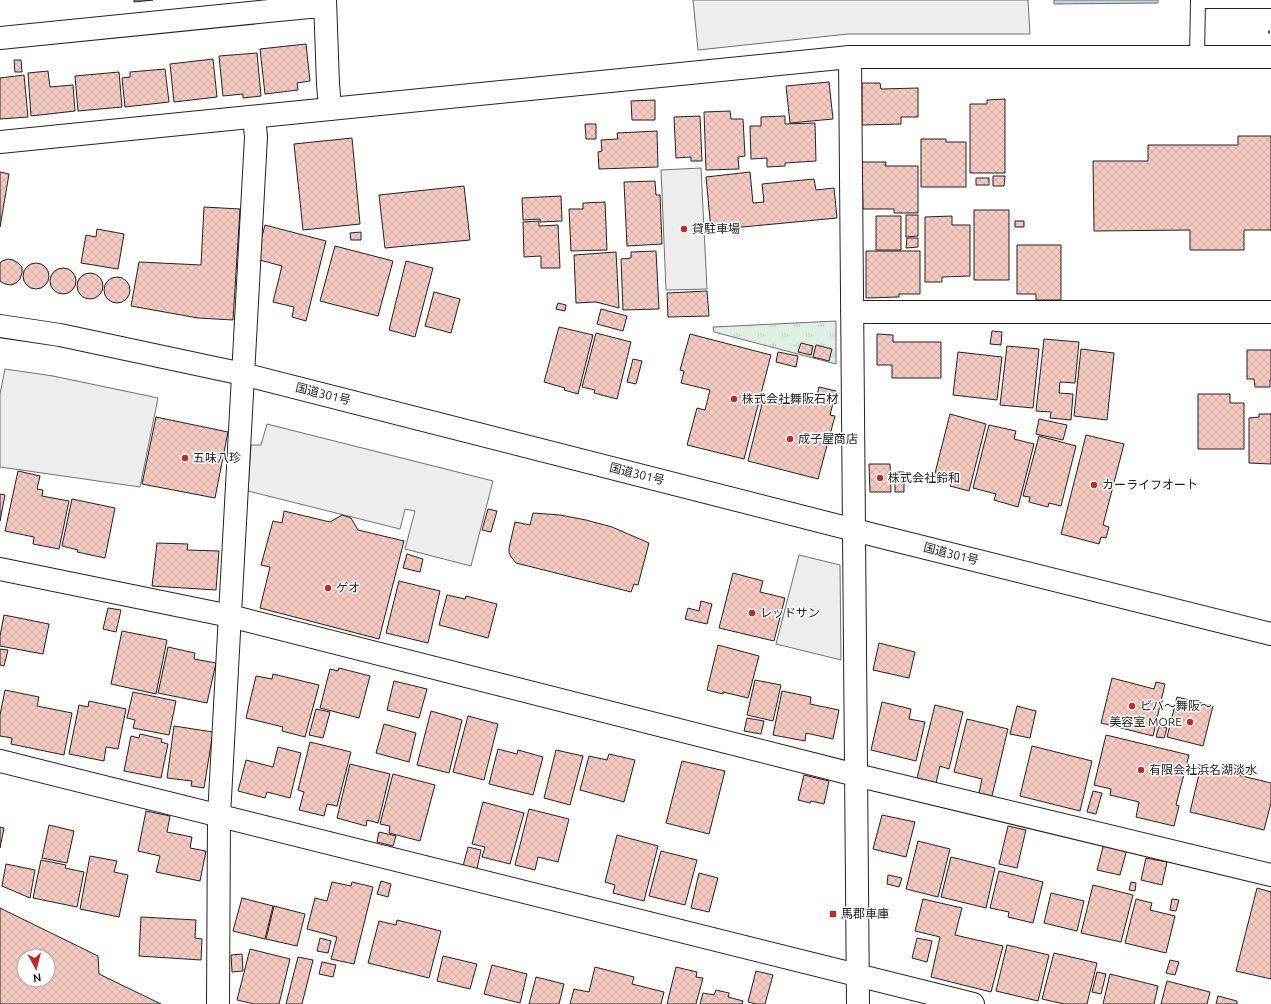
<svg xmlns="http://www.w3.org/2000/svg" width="1271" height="1004" font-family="Ubuntu,'Noto Sans JP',sans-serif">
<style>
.grass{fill:url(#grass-tufts);stroke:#6f6f6f}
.parking{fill:#ededed;stroke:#6f6f6f}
.water{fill:url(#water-waves);stroke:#6f6f6f}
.building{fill:url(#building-cross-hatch);stroke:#222;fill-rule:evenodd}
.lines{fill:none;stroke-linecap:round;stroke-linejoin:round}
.service-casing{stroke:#222;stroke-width:16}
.minor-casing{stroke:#222;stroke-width:24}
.tertiary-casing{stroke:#222;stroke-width:24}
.trunk-casing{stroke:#222;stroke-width:24}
.service{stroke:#fff;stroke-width:14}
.minor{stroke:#fff;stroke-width:22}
.tertiary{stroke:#fff;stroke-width:22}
.trunk{stroke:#fff;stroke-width:22}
.hedge{stroke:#2f5e38;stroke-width:3;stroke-dasharray:2 3;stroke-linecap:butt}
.poi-dot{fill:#c62828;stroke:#fff;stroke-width:1.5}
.labels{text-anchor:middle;stroke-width:3;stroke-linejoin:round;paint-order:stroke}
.poi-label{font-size:12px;fill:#222;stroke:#fff;text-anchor:start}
.street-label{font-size:12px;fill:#222;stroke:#fff}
</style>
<defs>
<pattern id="grass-tufts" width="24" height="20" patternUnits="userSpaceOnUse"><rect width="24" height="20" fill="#e0efe3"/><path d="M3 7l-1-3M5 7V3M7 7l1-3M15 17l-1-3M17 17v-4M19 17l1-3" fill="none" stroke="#c0cdc2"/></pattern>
<pattern id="water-waves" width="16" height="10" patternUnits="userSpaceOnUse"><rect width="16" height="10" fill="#c7d3dd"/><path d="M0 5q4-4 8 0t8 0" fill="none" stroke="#abb5bd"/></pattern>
<pattern id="building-cross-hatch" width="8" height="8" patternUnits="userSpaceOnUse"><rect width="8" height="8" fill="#f3c9c0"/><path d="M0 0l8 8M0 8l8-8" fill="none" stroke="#d0aca5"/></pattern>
</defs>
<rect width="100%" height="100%" fill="#fff"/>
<path class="grass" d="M836,321V364L714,332L713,327Z"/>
<path class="parking" d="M693,0H1028L1030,34H848L698,50Z
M701,168L707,289L666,290L661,170Z
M5,369L53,376L158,398L140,487L0,467V394Z
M267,424L493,481L471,566L405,549L415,511L405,509L400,529L248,491L251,445H261Z
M799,555L840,565L841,660L776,644Z"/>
<path class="water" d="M1054,0H1158V3L1054,4Z"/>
<path class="building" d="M134,0H153L134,2Z
M306,44L310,81L297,83L298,90L265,94L260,49Z
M257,53L261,96L243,98V94L223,96L219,56Z
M213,59L217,97L174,102L170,64Z
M14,60H21L22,72H15Z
M165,69L169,102L125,107L122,78L130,77V72Z
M48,71L50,87L73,85L75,111L31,116L28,73Z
M119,72L122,107L78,111L75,76Z
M24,75L28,117L0,119V78Z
M829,82L833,119L790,123L786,86Z
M862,83H880L881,89L918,88V117H901V124L862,125Z
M1005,99V173H970V104H987V100Z
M655,100V120H632L631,101Z
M730,111L731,119H743L745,156L738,157L739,169L706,170L704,112Z
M700,116L702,161H691V157L676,158L674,117Z
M785,116V124L815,123L816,161L785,163V166L767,167V158L751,159L750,126H761V117Z
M585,124H596V139H586Z
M657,131L658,167L599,169L598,152L602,151L601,140L618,139L617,133Z
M1238,136H1271V230H1244V250H1190V230L1094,231L1093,161H1148V145H1238Z
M352,138L360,224L303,230L294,144Z
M921,139H946V142H966V187H921Z
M862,162H886L885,166H918V213H894V209H863Z
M0,172L9,174L0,227Z
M750,172L753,203L764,202L762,184L814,179L816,190L834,188L837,218L711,230L706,177Z
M993,176H1005L1004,186H993Z
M976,178H989V185H976Z
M655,181L656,195H660L662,244L627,246L624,182Z
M464,186L470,240L385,248L379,195Z
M561,196L562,221L540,222V219L523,220L522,198Z
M605,202L607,250L571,251L569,209H583V203Z
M204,207L240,209L233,320L198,318L131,306L139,262L201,265Z
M974,210H1009V280H974Z
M906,215H918V236L906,237Z
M876,216H901V250H876Z
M952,216V225H970V276L942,277V282H925V217Z
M539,221V226L558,225L560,268H541V256L524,257L523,222Z
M1015,221H1024V227H1015Z
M265,225L326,241L306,321L292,317L294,307L273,302L282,266L256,259Z
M97,229L124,234L118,269L81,263L86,235L96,237Z
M361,232V240H351L350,233Z
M907,238H918V247L906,248Z
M1017,245H1061V300H1036V294H1017Z
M335,246L393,261L378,316L320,301Z
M656,251L659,309L623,310L621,259L631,258V252Z
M866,251H920V294H899V297L866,298Z
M616,252L619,308L596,302L576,303L574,255Z
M8,259L13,260L18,263L22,267V273L20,279L16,283L11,285L5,284L0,281V263L2,261Z
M406,261L433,268L415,337L389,330Z
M23 276a13 13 0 1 1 26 0a13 13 0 1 1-26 0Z
M50 281a13 13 0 1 1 26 0a13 13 0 1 1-26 0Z
M77 286a13 13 0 1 1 26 0a13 13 0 1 1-26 0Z
M104 290a13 13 0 1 1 26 0a13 13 0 1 1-26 0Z
M707,291L709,316L668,317L667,293Z
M434,292L460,299L451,333L425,326Z
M558,303L566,305L565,311L556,309Z
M601,309L627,316L623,331L597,324Z
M559,327L593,335L578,394L564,390L565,388L544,382Z
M992,331L1002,332L1001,345L990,344Z
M596,333L631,342L617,399L594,393L595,390L582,387Z
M690,334L771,355L744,459L687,445L697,408L705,410L710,390L681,383L684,371L680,370Z
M877,334L893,335V342H941V378H892V365H877Z
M1044,339L1079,342L1075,383L1060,382L1059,393L1073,394L1071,420L1050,418L1051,412L1036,411Z
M801,343L813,346L811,355L798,352Z
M816,345L832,349L829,361L813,357Z
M1007,346L1039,349L1033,408L1000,405Z
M1081,349L1114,353L1107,420L1074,416Z
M1247,350H1271V380H1270V387H1255L1254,379H1247Z
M778,352L798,356L796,367L776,362Z
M958,352L1002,357L997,400L953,395Z
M633,359L642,361L636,384L627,382Z
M819,387L836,391L830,415L835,416L818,479L748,461L763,400L784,405L787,396L815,403Z
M1198,394H1230V403H1244V449H1198Z
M950,414L986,424L969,491L950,486L952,481L934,477Z
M1259,414H1271V464L1249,463V418L1259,417Z
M156,417L228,432L215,498L142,484Z
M1039,419L1067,425L1063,440L1036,434Z
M989,425L1016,431L1014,439L1034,444L1018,507L994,500L996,494L973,488Z
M1086,435L1124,444L1103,525L1109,527L1106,538L1101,537L1099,544L1061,534Z
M1039,436L1076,446L1061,506L1049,503L1048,507L1029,502L1030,497L1023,496Z
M869,464H890L891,492H870Z
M18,471L40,476L37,489L43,490L42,496L69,501L59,549L33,544L34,537L5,531Z
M895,472H904V492H895Z
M0,494L5,495L0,521Z
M72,499L115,508L105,558L77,552L78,550L62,546Z
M488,509L497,511L491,532L482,530Z
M284,511L330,522L342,515L351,518L358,530L404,541L379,639L260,608L270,567L261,565L273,521L282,523Z
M533,513L560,515L586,520L612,527L649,543L638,585L634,584L631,592L516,563L512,558L509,553V548L515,522L530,525Z
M157,543L188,544L187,550L219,551L216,590L152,586Z
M407,554L423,559L420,572L403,568Z
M733,573L763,581L760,592L785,598L774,641L719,628Z
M399,581L440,591L428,643L386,633Z
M447,595L465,599L466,596L497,604L488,638L439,625Z
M701,601L712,604L707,624L685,619L688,608L699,611Z
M108,608L121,610L116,632L103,629Z
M4,615L49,624L43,654L0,646V636Z
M122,631L167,640L156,694L111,684Z
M879,643L915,652L909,678L873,670Z
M718,645L759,656L748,698L723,692V694L707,690Z
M168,647L195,653L194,659L216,663L207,703L158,693Z
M0,649L8,650L4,666L0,665Z
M339,668L370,676L359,718L320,708L330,669L338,671Z
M273,674L319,685L305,737L282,731L283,727L246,718L256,676L272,679Z
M1112,678L1154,689L1156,682L1165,684L1153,736L1101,723Z
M755,680L781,685L773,721L747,715Z
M394,681L427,689L419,718L387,710Z
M5,690L39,697L37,706L72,713L64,755L11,744L12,738L0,736V715Z
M782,691L811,697L810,704L839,710L833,739L806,733L805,741L773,735Z
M133,692L176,701L169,735L133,728L135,720L127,718Z
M1177,697L1213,706L1203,746L1167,737Z
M89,701L126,709L118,749L106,747L104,761L69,754L79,705L88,707Z
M882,702L911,709L909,719L925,722L916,761L871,750Z
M935,705L963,712L949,769L940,766L936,783L917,778Z
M1017,706L1036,711L1030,738L1010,734Z
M316,709L330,712L323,738L309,735Z
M431,711L462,720L449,773L417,765Z
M468,716L498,724L484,780L453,772Z
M747,718L764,721L761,734L744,731Z
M967,719L1008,729L992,796L979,793L982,779L954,772Z
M384,724L416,733L409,762L376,753Z
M174,726L213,732L204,788L191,786L192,781L167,778Z
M1159,726L1167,728L1164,738L1156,737Z
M140,734L162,739L161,742L168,744L161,778L124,771L131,736L139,738Z
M1106,735L1189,755L1176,805L1179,806L1174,826L1136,817L1139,802L1110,795L1111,789L1094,785Z
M310,742L351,752L337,806L327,804L324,816L299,810L304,792L298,790Z
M1032,746L1092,761L1080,811L1020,796Z
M278,747L301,753L290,798L267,792L265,798L238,791L246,760L273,767Z
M498,749L517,754L518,750L543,757L533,795L489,784Z
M556,750L583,756L570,805L544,798Z
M609,754L635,760L624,802L580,790L589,756L607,760Z
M682,761L725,771L709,834L666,823Z
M350,764L390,774L378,823L367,820L366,826L337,818Z
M1201,766L1271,783V803L1264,830L1190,812Z
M393,774L435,785L420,841L389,833L390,826L380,824Z
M804,775L829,781L824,804L811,801L810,803L798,800Z
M1093,791L1102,793L1096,814L1087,812Z
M483,802L524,813L510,864L482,857L485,847L472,844Z
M529,809L569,819L558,862L538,857L535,870L515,865Z
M146,811L170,816L167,832L192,837L190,848L206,851L200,881L156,872L160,856L138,851Z
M882,815L915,822L906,857L873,849Z
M49,825L74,831L67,863L42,858Z
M1008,826L1026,830L1017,868L999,864Z
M0,827L4,828L0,848Z
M379,832L396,836L393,846L377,842Z
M617,835L658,846L644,901L613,893L615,885L605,882Z
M918,841L950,849L938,897L906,889Z
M1104,843L1127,849L1120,875L1097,870Z
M468,847L481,850L477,869L463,866Z
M661,851L697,860L685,905L649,896Z
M90,856L117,861L114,872L128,875L119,917L80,909Z
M951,857L995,868L986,908L941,897Z
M1146,858L1167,862L1162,885L1141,880Z
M41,860L66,865L65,868L84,872L77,907L33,898Z
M6,864L35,870L30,898L2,886Z
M999,871L1043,882L1033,923L1008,917L1009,912L990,908Z
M699,873L718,878L709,912L691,908Z
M888,875L902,878L899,887L887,884Z
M381,881L391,884L388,897L377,894Z
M332,882L351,886L352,882L373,887L354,964L331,959L337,937L307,929L315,898L327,901Z
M1131,882L1136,883L1135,891L1129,890Z
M1093,885L1133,895L1121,942L1081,933Z
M1257,888L1271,892V979L1236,971Z
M1051,893L1084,901L1077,931L1044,923Z
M242,898L273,906L265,939L233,931Z
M923,899L962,908L955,935L1003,946L991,992L931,977L940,937L915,931Z
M1136,899L1152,903L1150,910L1175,916L1166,953L1125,943Z
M1172,899L1179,900L1176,911L1170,910Z
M274,906L305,914L297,946L266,939Z
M0,908L98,956L99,974L161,1004H0ZM24,956H48V980H24Z
M141,917L196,920L195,938L202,939L201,960L139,956Z
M397,920L441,931L429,978L368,963L379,921L396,925Z
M320,938L331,941L328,953L317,951Z
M917,938L932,941L927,962L912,958Z
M1007,945L1049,955L1038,1001L996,991Z
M250,949L290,959L279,1004H254L237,1000Z
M1054,953L1097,963L1087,1004H1064L1042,999Z
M242,954L243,971L232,972L231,955Z
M443,956L477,964L470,989L437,981Z
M298,957L313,960L302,1004H286Z
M1170,960L1179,962L1175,975L1166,973Z
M322,962L336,965L333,977L319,974Z
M492,965L527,974L520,1003L484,994Z
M595,967L634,977L632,984L664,992L661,1004H570L574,989L589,992Z
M676,967L697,972L696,977L703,978L696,1004H667Z
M756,971L773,975L765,1004H756L748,1002Z
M1097,972L1106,974L1101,994L1092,992Z
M1110,974L1158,986L1154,1004H1103Z
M536,977L564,984L559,1004H529Z
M1167,981L1210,992L1207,1004H1161Z
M716,990L729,993L728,997L743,1001L742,1004H700L703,993L714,995Z
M1218,996L1237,1001V1004H1216Z"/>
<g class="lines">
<defs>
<path id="service" d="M1198,1H1271
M1197,57L1198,0"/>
<path id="minor" d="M325,0L328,84L330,109
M0,38L309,7H325
M850,57L858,1004
M852,312H1271
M0,569L230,616L856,775L1271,875
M0,761L973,1004
M218,1004L219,816L256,137L254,117"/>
<path id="tertiary" d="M0,142L850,57H1271"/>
<path id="trunk" d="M0,326L60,335L243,374L882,537L1271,634"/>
</defs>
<use href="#service" class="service-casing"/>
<use href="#minor" class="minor-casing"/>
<use href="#tertiary" class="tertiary-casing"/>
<use href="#trunk" class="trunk-casing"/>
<use href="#service" class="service"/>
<use href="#minor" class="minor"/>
<use href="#tertiary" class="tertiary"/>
<use href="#trunk" class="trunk"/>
<path class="hedge" d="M1268,32H1271"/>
</g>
<g class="poi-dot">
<circle cx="684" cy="229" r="4"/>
<circle cx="734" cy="399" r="4"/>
<circle cx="790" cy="439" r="4"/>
<circle cx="185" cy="458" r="4"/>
<circle cx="880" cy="478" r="4"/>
<circle cx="1094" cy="485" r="4"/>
<circle cx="328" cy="588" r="4"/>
<circle cx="752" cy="613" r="4"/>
<circle cx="1132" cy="706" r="4"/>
<circle cx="1190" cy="722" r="4"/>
<circle cx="1141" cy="770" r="4"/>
<rect x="829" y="910" width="8" height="8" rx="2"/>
</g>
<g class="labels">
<g class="poi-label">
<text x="692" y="233">貸駐車場</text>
<text x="742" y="403">株式会社舞阪石材</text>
<text x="798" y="443">成子屋商店</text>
<text x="193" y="462">五味八珍</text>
<text x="888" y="482">株式会社鈴和</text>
<text x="1102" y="489">カーライフオート</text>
<text x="336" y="592">ゲオ</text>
<text x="760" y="617">レッドサン</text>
<text x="1140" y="710">ビバ～舞阪～</text>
<text x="1182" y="726" text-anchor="end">美容室 MORE</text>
<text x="1149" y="774">有限会社浜名湖淡水</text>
<text x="841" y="918">馬郡車庫</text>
</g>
<g class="street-label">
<text transform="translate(323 394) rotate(14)" y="4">国道301号</text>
<text transform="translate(637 474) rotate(14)" y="4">国道301号</text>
<text transform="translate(951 554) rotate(14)" y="4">国道301号</text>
</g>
</g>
<g transform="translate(36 968) rotate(173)"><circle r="19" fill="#ffffff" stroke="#a7a7a7"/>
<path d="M0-3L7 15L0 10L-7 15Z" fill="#c62828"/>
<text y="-6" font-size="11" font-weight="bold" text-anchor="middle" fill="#222222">N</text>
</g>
</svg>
